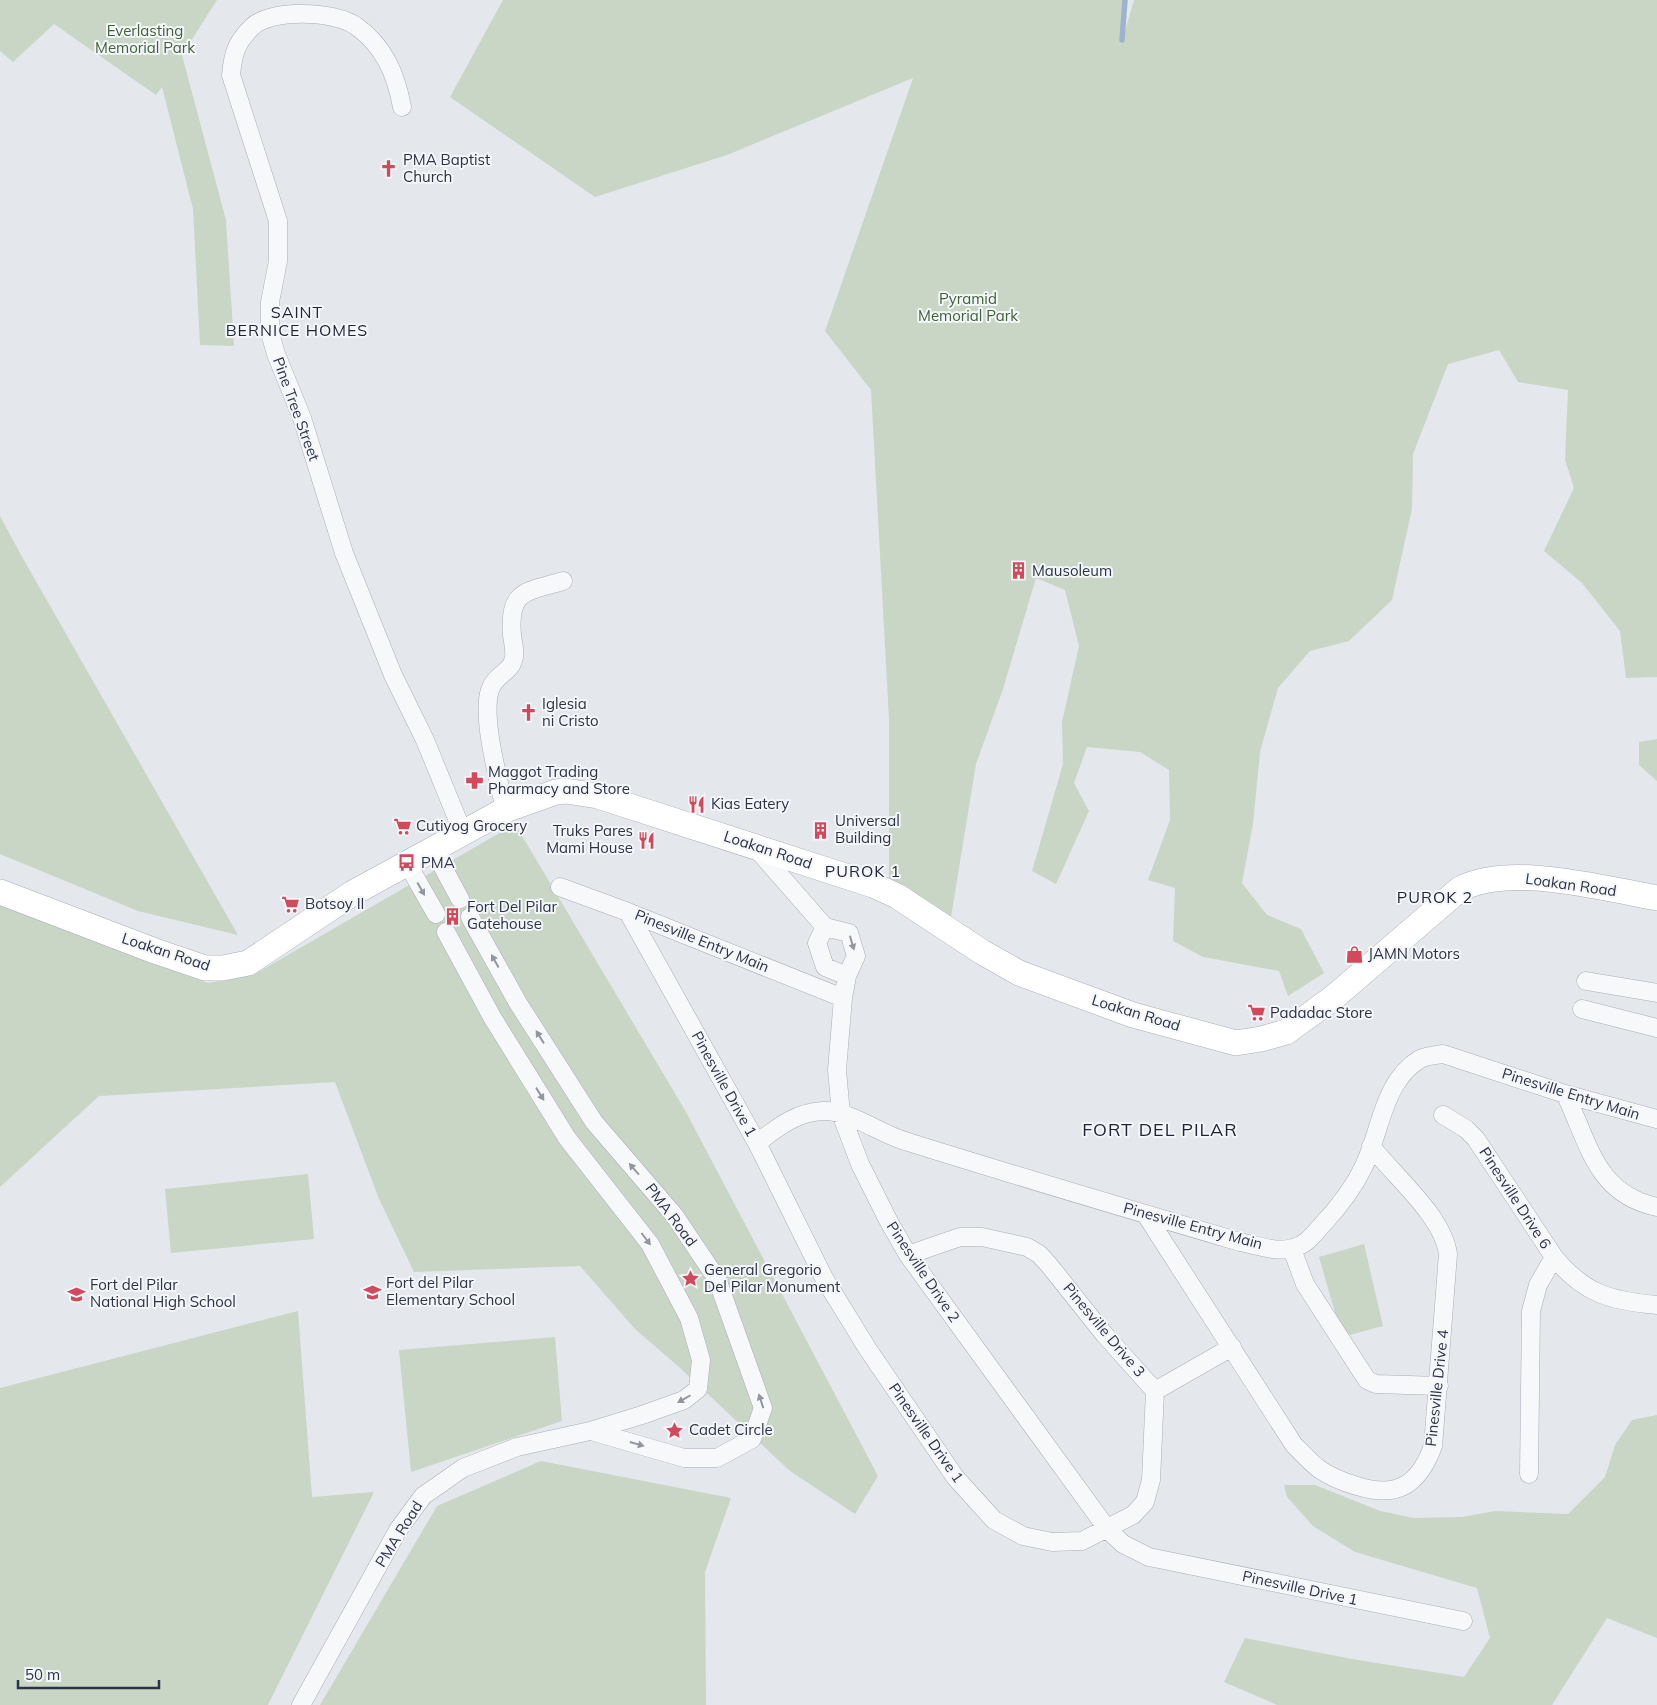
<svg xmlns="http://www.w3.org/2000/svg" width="1657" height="1705" font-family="Mulish,sans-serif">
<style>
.green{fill:#c9d6c5}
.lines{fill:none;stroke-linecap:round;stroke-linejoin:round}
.stream{stroke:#9fb4cc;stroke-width:5.5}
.minor-casing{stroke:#a9aeb7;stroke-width:19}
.secondary-casing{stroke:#a9aeb7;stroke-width:26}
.minor{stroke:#f7f8fa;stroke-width:18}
.secondary{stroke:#fff;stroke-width:25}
.oneway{fill:#9196a0}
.labels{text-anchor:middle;stroke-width:4;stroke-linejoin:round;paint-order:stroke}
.park-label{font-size:15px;fill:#3f6138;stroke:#f4f6f9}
.poi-label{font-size:15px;fill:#2b3445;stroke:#f4f6f9;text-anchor:start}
.street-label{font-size:15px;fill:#2b3445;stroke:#f4f6f9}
.neighbourhood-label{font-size:16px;letter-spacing:1px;fill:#1d2536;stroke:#f4f6f9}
.quarter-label{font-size:18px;letter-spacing:1px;fill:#1d2536;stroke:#f4f6f9}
</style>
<rect width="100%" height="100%" fill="#e4e7ec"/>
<path class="green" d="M0,0H217L182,55L226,220L234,346L200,345L193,209L162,87L156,95L54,24L13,62L0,51Z
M503,0H1125L1123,38L1134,0H1657V677L1626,678L1620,631L1582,583L1544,551L1574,488L1565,460L1568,390L1518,382L1499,350L1448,364L1413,454L1412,509L1392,600L1349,641L1310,651L1278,688L1260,752L1253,824L1242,883L1267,915L1301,929L1324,973L1288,996L1279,971L1203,957L1173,941L1175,888L1148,880L1170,820L1169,770L1140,752L1087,747L1074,783L1089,811L1056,884L1032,871L1063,764L1062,722L1079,646L1065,590L1036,578L1003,689L976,764L951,917L886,884L889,876V719L871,390L825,331L913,78L727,155L595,197L450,97Z
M0,516L21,555L238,935L138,911L0,854Z
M1657,739V781L1639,765V742Z
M515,824L686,1112L878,1476L855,1514L790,1471L679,1367L635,1329L580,1266L414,1272L379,1199L335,1082L99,1096L0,1187V906L208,983L253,975Z
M308,1174L314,1239L171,1253L165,1189Z
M1364,1244L1383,1326L1342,1337L1319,1257Z
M298,1311L312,1497L374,1492L268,1705H0V1388Z
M555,1337L562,1421L411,1472L399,1350Z
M1657,1415V1638L1607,1618L1552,1705H1277L1224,1682L1245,1638L1352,1659L1464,1677L1490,1638L1477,1588L1355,1552L1313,1526L1287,1497L1284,1485H1315L1380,1511L1414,1518L1462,1517L1495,1511L1568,1514L1605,1477L1615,1445L1632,1420Z
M541,1461L731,1498L705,1572L706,1705H320L437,1506Z"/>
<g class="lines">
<path class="stream" d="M1122,40L1125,0"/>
<defs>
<path id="minor" d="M402,107C396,74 384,46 356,26C336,11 269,8 251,28C236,43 233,54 231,75L278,221V261L270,302V333L276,354L302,418L344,553L393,675L425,740L463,833
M505,810C499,781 481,717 490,690C494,676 510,672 513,661C516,654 513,643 512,635C508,589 527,592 563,581
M755,847L825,927L849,933L856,956L847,976L843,998L837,1070L841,1114L860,1164L888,1220L908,1255L1108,1530L1123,1544L1149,1557L1463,1621
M433,849L460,899
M407,863L436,914
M560,887L628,912L843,998
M628,912L757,1143L824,1278L867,1348L955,1477L994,1520L1023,1536L1052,1542L1082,1541L1133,1515L1145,1502L1151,1480L1155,1391L1104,1334L1049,1265L1039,1254L1027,1247L982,1237H960L908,1255
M470,917L518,1003L594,1122L674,1215L717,1279L763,1408L752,1439L717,1458H684L591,1431
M825,927L817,943L825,967L847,976
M1586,981L1657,993
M1582,1009L1657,1028
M1565,1094C1589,1142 1595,1194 1657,1207
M1443,1115L1466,1129L1476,1139L1554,1257L1538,1285L1531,1311L1529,1474
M757,1143C777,1128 796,1112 823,1111C849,1110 880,1134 905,1141C1016,1176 1128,1209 1240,1242C1256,1245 1276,1253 1293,1248C1306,1245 1313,1235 1322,1225C1338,1208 1354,1187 1364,1166C1381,1131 1383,1081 1420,1059C1426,1056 1436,1055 1443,1054L1565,1094L1657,1119
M1146,1215L1294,1445C1302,1453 1310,1462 1319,1469C1331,1477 1343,1482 1357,1486C1398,1499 1419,1484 1433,1446L1448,1254C1443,1216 1394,1176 1371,1146
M1292,1249L1305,1284L1367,1380L1376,1384L1439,1386
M1554,1257C1584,1294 1611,1301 1657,1305
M1155,1391L1232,1347
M301,1705L398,1530L423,1496L463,1468L517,1447L590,1431L642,1415L684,1400L698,1389L701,1360L689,1318L650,1244L567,1138L492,1017L446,932"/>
<path id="secondary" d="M0,892L155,951L205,968H223L248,963L353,893L505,810L556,792L566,791L598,796L873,885L897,896L982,952L1019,973L1133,1015L1236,1043L1261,1039L1286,1032L1333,998L1460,889C1511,863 1601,888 1657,898"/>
</defs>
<use href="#minor" class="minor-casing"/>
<use href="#secondary" class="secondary-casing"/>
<use href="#minor" class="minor"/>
<use href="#secondary" class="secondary"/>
</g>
<defs><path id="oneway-solid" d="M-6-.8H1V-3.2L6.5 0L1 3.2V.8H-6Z" transform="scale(1.25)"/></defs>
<g class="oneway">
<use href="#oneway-solid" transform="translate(421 889) rotate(61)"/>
<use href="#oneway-solid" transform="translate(852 943) rotate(74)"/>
<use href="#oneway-solid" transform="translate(495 961) rotate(-119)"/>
<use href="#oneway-solid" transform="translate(540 1037) rotate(-122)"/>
<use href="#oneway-solid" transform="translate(540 1094) rotate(58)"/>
<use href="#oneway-solid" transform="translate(634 1169) rotate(-131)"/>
<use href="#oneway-solid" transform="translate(646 1239) rotate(53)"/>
<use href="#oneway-solid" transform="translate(684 1399) rotate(150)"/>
<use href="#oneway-solid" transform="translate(761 1401) rotate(-108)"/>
<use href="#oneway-solid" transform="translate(637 1444) rotate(16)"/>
</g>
<defs>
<symbol id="church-bare" viewBox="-9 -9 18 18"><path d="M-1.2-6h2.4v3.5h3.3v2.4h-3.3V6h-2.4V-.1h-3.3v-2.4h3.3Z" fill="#d1495b" stroke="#f4f6f9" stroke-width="2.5" paint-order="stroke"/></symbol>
<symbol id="building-bare" viewBox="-9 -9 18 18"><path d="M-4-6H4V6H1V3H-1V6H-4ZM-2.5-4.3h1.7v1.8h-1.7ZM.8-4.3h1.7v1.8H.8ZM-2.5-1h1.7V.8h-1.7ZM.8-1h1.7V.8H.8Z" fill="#d1495b" stroke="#f4f6f9" stroke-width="2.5" paint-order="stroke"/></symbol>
<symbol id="pharmacy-bare" viewBox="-9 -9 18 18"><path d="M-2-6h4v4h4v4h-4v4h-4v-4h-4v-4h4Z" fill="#d1495b" stroke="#f4f6f9" stroke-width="2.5" paint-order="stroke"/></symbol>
<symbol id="restaurant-bare" viewBox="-9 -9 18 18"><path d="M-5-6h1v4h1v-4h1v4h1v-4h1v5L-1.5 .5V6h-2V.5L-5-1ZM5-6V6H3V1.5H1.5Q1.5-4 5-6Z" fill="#d1495b" stroke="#f4f6f9" stroke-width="2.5" paint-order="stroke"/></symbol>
<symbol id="supermarket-bare" viewBox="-9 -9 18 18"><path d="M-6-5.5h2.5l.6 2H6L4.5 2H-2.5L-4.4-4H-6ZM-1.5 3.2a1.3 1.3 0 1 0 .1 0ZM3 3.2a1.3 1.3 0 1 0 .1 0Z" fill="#d1495b" stroke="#f4f6f9" stroke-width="2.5" paint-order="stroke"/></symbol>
<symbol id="bus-bare" viewBox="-9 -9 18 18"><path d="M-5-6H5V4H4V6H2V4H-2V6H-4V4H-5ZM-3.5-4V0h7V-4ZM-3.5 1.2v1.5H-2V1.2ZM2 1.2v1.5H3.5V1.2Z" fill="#d1495b" stroke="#f4f6f9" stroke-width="2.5" paint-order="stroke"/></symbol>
<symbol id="shop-bare" viewBox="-9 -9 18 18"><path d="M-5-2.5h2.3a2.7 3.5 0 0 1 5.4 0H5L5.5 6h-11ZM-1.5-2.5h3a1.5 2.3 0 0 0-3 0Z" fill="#d1495b" stroke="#f4f6f9" stroke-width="2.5" paint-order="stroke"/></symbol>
<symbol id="sight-bare" viewBox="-9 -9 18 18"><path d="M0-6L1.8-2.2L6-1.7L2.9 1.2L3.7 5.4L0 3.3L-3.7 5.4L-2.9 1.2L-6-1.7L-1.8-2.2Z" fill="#d1495b" stroke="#f4f6f9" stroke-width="2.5" paint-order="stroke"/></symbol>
<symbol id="school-bare" viewBox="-9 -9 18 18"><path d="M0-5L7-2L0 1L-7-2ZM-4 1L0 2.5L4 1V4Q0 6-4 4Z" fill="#d1495b" stroke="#f4f6f9" stroke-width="2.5" paint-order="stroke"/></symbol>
</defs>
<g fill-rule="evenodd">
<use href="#church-bare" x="376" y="156" width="25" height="25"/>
<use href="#building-bare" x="1006" y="558" width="25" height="25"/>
<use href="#church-bare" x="516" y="700" width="25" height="25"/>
<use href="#pharmacy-bare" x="462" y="768" width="25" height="25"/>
<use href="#restaurant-bare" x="684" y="792" width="25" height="25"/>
<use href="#supermarket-bare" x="390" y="814" width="25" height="25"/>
<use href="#building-bare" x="808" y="818" width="25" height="25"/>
<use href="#restaurant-bare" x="634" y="828" width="25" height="25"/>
<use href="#bus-bare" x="394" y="850" width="25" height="25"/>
<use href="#supermarket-bare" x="278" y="892" width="25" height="25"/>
<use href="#building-bare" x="440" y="904" width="25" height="25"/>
<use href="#shop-bare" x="1342" y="942" width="25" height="25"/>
<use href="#supermarket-bare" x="1244" y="1000" width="25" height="25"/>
<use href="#sight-bare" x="678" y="1266" width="25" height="25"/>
<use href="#school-bare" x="360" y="1280" width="25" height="25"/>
<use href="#school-bare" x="64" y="1282" width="25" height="25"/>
<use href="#sight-bare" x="662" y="1418" width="25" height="25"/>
</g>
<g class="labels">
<g class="park-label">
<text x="145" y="36">Everlasting<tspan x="145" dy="17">Memorial Park</tspan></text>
<text x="968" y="304">Pyramid<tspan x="968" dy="17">Memorial Park</tspan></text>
</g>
<g class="poi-label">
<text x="403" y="165">PMA Baptist<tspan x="403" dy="17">Church</tspan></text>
<text x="1032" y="576">Mausoleum</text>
<text x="542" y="709">Iglesia<tspan x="542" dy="17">ni Cristo</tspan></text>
<text x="488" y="777">Maggot Trading<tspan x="488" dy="17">Pharmacy and Store</tspan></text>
<text x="711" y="809">Kias Eatery</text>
<text x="835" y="826">Universal<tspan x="835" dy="17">Building</tspan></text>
<text x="416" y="831">Cutiyog Grocery</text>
<text x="633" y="836" text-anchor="end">Truks Pares<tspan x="633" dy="17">Mami House</tspan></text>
<text x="421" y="868">PMA</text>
<text x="305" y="909">Botsoy II</text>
<text x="467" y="912">Fort Del Pilar<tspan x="467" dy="17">Gatehouse</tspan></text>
<text x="1368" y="959">JAMN Motors</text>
<text x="1270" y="1018">Padadac Store</text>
<text x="704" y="1275">General Gregorio<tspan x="704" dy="17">Del Pilar Monument</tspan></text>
<text x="386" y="1288">Fort del Pilar<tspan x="386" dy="17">Elementary School</tspan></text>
<text x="90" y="1290">Fort del Pilar<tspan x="90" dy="17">National High School</tspan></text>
<text x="689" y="1435">Cadet Circle</text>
</g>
<g class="street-label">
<text transform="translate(296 409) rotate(70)" y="5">Pine Tree Street</text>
<text transform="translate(768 850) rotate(18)" y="5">Loakan Road</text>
<text transform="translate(1571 885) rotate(8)" y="5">Loakan Road</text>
<text transform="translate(702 941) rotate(22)" y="5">Pinesville Entry Main</text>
<text transform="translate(166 952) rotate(18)" y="5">Loakan Road</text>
<text transform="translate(1136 1013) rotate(17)" y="5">Loakan Road</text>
<text transform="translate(724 1084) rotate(61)" y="5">Pinesville Drive 1</text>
<text transform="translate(1571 1094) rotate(17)" y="5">Pinesville Entry Main</text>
<text transform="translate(1515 1198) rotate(57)" y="5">Pinesville Drive 6</text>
<text transform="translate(671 1215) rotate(53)" y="5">PMA Road</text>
<text transform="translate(1193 1226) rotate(15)" y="5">Pinesville Entry Main</text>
<text transform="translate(923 1272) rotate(56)" y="5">Pinesville Drive 2</text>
<text transform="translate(1104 1330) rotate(50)" y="5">Pinesville Drive 3</text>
<text transform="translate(1437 1388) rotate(-84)" y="5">Pinesville Drive 4</text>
<text transform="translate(926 1433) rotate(55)" y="5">Pinesville Drive 1</text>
<text transform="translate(399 1534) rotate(-58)" y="5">PMA Road</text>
<text transform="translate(1300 1588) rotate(12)" y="5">Pinesville Drive 1</text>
</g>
<g class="neighbourhood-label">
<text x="297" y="318">SAINT<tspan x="297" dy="18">BERNICE HOMES</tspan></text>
<text x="863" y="877">PUROK 1</text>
<text x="1435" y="903">PUROK 2</text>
</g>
<g class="quarter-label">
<text x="1160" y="1136">FORT DEL PILAR</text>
</g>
</g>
<path d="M18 1680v8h141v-8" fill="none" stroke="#2b3445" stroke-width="2.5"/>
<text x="25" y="1680" font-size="15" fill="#2b3445" stroke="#f4f6f9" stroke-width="4" paint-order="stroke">50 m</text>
</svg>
